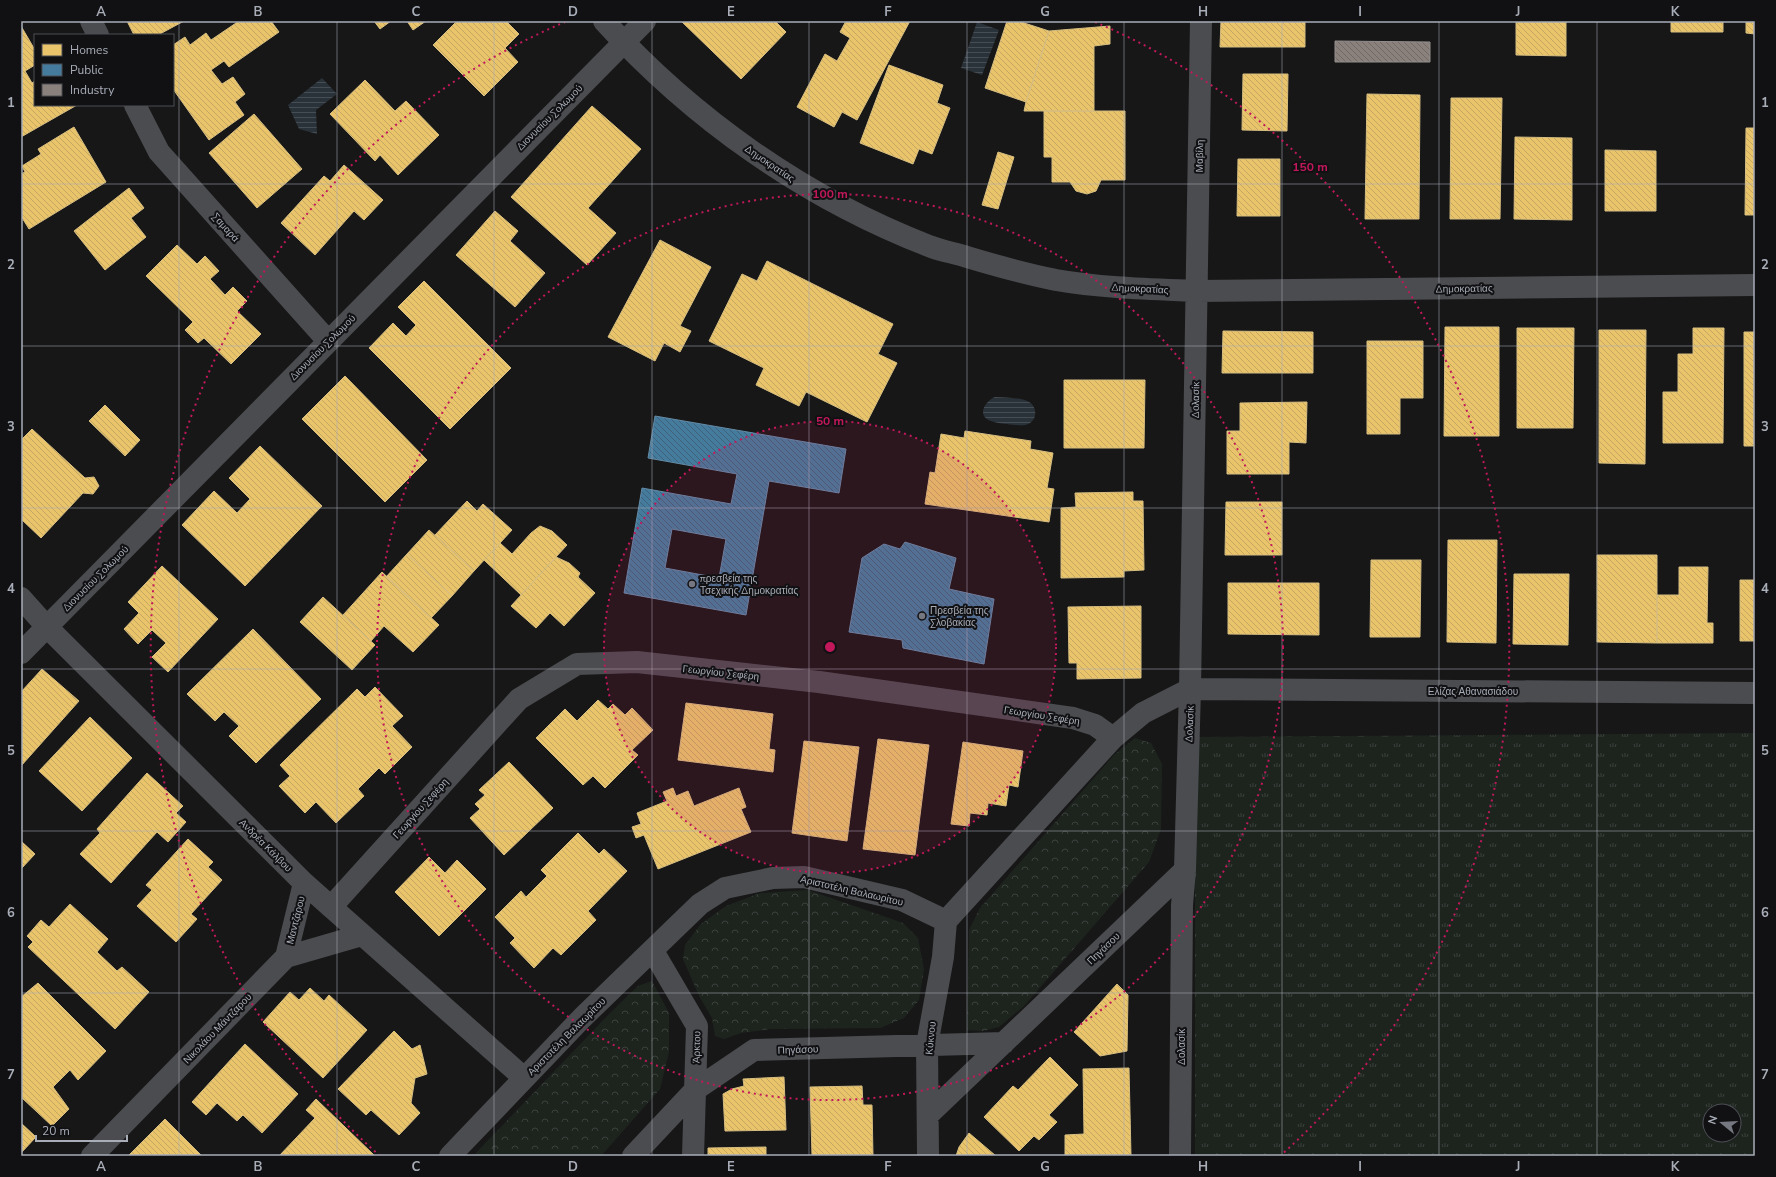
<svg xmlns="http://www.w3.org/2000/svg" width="1776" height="1177" font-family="'Nunito Sans',sans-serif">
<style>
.grass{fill:url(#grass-tufts);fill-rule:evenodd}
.park{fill:url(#park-crowns)}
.water{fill:url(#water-rules)}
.homes{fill:url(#homes-back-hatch);stroke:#d6bd81}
.public{fill:url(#public-back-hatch);stroke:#638aa5;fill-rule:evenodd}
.industry{fill:url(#industry-back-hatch);stroke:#938e8e}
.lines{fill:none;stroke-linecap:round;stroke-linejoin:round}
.minor{stroke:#4b4c50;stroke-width:22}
.grid{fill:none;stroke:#a8adb8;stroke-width:1;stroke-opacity:0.55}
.ring{fill:none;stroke:#c2185b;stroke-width:2;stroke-dasharray:2 4}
.poi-dot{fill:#757880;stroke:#111113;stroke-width:1.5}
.labels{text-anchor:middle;stroke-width:4;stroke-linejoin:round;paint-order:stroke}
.street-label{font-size:10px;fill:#a8adb8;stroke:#111113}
.poi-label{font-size:10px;fill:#a8adb8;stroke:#111113;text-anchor:start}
.centre{fill:#c2185b;stroke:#111113;stroke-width:2}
.ring-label{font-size:12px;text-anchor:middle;font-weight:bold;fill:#c2185b;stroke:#111113;stroke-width:4;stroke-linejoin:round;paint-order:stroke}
.neatline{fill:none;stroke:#a8adb8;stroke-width:1.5}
.grid-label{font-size:13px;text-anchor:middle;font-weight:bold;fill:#a8adb8}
</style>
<defs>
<pattern id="grass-tufts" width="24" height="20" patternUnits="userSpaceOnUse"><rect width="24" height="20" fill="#1d241e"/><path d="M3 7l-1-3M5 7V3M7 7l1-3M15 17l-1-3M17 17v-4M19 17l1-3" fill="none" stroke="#3b413d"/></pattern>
<pattern id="park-crowns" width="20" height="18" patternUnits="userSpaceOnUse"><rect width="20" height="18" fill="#1d241e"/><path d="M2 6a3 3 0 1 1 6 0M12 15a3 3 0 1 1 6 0" fill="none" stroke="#3b413d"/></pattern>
<pattern id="water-rules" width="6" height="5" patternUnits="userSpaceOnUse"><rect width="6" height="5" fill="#2a3239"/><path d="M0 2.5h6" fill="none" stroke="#464d54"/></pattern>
<pattern id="homes-back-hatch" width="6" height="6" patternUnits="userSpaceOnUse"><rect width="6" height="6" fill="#e9c46a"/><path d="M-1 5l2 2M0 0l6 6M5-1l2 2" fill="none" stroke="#c4a760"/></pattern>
<pattern id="public-back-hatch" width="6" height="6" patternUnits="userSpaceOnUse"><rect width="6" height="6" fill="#457b9d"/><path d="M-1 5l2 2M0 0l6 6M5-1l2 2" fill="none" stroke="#3e6279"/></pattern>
<pattern id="industry-back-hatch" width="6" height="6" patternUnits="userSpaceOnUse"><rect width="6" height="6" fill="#8a817c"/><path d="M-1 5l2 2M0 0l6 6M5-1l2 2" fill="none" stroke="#706a67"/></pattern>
</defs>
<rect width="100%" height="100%" fill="#171717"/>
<path class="grass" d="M1755,733V1156H1195V737ZM1710,1111H1734V1135H1710Z"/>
<path class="park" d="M1135,738L1151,743L1162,764L1161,829L1149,862L1024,1006L999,1027L983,1031L967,1030L969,930L980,908L1114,755Z
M808,890L903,923L918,938L924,969L919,1000L904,1018L880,1028L771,1029L741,1033L724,1039L715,1036L712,1018L699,996L683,959L685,945L701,924L726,906L760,893Z
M652,981L669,1013V1052L660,1089L601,1156H473L611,1012L638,986Z"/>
<path class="water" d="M977,22L999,30L982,75L961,68Z
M322,78L337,94L316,110L317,134L299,129L288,105Z
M995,397C1005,398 1020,397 1029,402C1037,406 1038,420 1028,424C1025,426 1020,425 1016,425C1008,424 999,424 991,421C976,416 985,401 995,397Z"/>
<path class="homes" d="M127,21H184L158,35H134Z
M239,21H271L279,32L229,67L224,61L211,70L222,84L233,77L245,94L235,102L244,115L209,140L173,89V45L185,37L190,45L206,33L211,40Z
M374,21H391L380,29Z
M407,21H426L413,30Z
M457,21H506L519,34L505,48L518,62L484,96L433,45Z
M681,21H775L786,32L741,79Z
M846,21H910L857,120L842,112L834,127L797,107L825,54L837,61L850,38L840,32Z
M1007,21H1018L1049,31L1026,102L985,88Z
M1221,21H1305V47H1220Z
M1516,21H1566V56L1516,55Z
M1671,21H1723V32H1671Z
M1746,21H1755V34L1746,33Z
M21,26L35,50V65L25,71L32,83L35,81V105H77L21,137Z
M1110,26V44L1094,46V111H1024L1026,102L1049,31Z
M889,65L943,85L937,103L950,108L932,154L919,149L913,164L860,143Z
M1243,74H1288L1287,131L1242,130Z
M365,80L395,111L406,101L439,135L398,175L380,155L375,161L330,114Z
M1367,94L1420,95L1419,219H1365Z
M1451,98H1502L1500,219H1450Z
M592,106L641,149L588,208L616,233L587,265L511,197Z
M1044,111H1125V180H1101L1096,191L1087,194L1076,191L1070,182H1052V157H1044Z
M254,114L302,169L257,208L209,153Z
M74,127L106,182L29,229L21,216V174L25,172L22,166L41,154L38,149Z
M1746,128H1755V215H1745Z
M1515,137L1572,138V220L1514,219Z
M1605,150L1656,151V211H1605Z
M998,152L1014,157L998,209L982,205Z
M1238,159H1280V216H1237Z
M344,165L383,200L364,220L354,211L315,255L281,223L324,176L330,181Z
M129,188L144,208L131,218L146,237L105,270L74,231Z
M495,211L518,231L510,241L545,273L515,307L456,255Z
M660,240L711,267L680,326L691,331L680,352L664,343L655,361L608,337Z
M177,245L197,264L205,256L219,271L210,279L225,295L233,287L247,301L237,311L261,334L231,364L204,338L198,343L185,330L193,322L146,276Z
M767,261L893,324L878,354L897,363L867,422L806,392L799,406L756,385L764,368L709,341L742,274L757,281Z
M424,281L511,368L450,429L369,348L393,323L406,336L416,325L398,307Z
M1445,327H1499V436H1444Z
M1517,328H1574L1573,428H1517Z
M1693,328H1724L1723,443H1663V392H1678V354H1693Z
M1599,330H1646L1645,464L1599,463Z
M1223,331L1313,332V373H1222Z
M1744,332H1755V446H1744Z
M1367,341H1423V398H1400V434H1367Z
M345,376L427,460L385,502L302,419Z
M1064,380H1145L1144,448H1064Z
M1307,402L1306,443L1289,442V474H1227V431H1240V403Z
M105,405L140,440L125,456L89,421Z
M32,429L85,478L94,477L99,486L93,494L83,493L41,538L21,519V440Z
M965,431L1031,441L1030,449L1053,453L1047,488L1054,489L1049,522L925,504L930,472L935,473L941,434L964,438Z
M260,446L322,506L245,586L182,525L214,491L237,513L250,499L229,478Z
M1133,492V501H1143L1144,570L1124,571V577L1061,578V508L1076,507L1075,493Z
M467,501L477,511L483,504L512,530L474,571L435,535Z
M1226,502H1282V555H1225Z
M540,526L552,531L567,545L521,595L484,560L500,543L512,554L531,533Z
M429,530L474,571L452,596L407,554Z
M1448,540H1497L1496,643L1447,642Z
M407,554L452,596L431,618L386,577Z
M1597,555H1657V643L1597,642Z
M556,557L569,563L580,573L578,577L595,593L564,626L550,613L536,628L511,606Z
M1371,560H1421L1420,637H1370Z
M162,566L218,619L168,672L152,657L166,643L152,630L138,644L124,629L139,613L128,602Z
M1679,567H1708L1707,623H1713V643H1657V595H1679Z
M382,572L439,625L413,652L384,626L371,641L343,615Z
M1514,574H1569L1568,645L1513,644Z
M1740,580H1755V641H1740Z
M1228,583H1319V635L1228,634Z
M323,597L375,645L352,670L300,622Z
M1141,606V678L1077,679V663H1069L1068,607Z
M253,629L321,699L256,763L229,736L239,726L224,712L215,721L187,694Z
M42,669L79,701L21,766V692Z
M375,687L403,716L392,726L412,747L385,774L379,768L358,789L364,796L336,823L316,802L305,813L279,786L290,776L280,765L357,689L365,697Z
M598,700L608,709L613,704L625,715L632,708L653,730L632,750L638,755L605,788L593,776L583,785L536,738L565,709L577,721Z
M686,703L773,714L769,749L775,750L773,772L678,760Z
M90,717L132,758L82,811L39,771Z
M878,739L929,745L915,855L863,849Z
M804,741L859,747L847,841L792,833Z
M963,742L1023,751L1018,787L1009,785L1006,806L988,803L987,815L970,813L969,826L951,824Z
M509,762L553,808L504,855L470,818L480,809L475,804L485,795L479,790Z
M147,773L183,806L176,813L186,822L168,842L157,832L111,883L80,854L100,833L97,829Z
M673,788L676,796L688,791L694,806L739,788L746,807L741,809L751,832L658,869L644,835L636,838L632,827L641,824L637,813L667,801L663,792Z
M578,833L599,854L604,849L627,871L588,911L596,920L561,955L553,948L534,968L510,943L515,938L495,917L521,891L526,897L547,876L541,870Z
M188,839L213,862L208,867L222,880L191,914L197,919L176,942L137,906L152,890L146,885Z
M21,841L35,854L21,869Z
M429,857L445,873L457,860L486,889L439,936L395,892Z
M70,904L108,939L97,952L117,971L122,967L149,992L115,1029L28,947L33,942L27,936L41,920L49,927Z
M38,983L106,1051L78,1080L70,1070L53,1087L69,1109L52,1126L21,1097V997Z
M1117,984L1128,995L1127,1051L1100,1056L1074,1032Z
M310,988L324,1001L329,995L367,1030L323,1078L263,1022L290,992L299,1000Z
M394,1031L412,1049L420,1045L427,1074L415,1078L411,1103L420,1113L399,1135L371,1110L366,1115L338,1089Z
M245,1044L298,1094L262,1133L243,1115L237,1121L217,1103L206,1115L192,1102Z
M1050,1057L1078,1085L1049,1115L1057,1122L1039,1140L1034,1136L1019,1151L984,1117L1013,1086L1018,1090Z
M1129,1068L1131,1156H1065V1135L1084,1134L1083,1069Z
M784,1077L786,1130L725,1131L723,1094L732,1089L744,1086L743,1079Z
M862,1086L863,1105H872L873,1156H812L810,1087Z
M316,1099L375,1156H279L315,1118L306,1110Z
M165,1119L202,1156H128Z
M21,1123L36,1137L21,1153Z
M969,1133L996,1156H956L959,1147Z
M766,1147V1156H708V1148Z"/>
<path class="public" d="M655,416L846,449L839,493L769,481L746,615L624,593L642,488L731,504L737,474L648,458ZM672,529L726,539L719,578L665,568Z
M905,542L956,558L949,589L994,599L984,664L903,648L902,640L849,632L862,558L884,544L900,549Z"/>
<path class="industry" d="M1335,41L1430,42V62H1335Z"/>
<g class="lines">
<path class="minor" d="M91,21L98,35
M604,21C693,119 805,198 929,246C941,251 955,253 967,257C997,266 1026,274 1056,280C1102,288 1150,289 1197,291L1755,285
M135,105L159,152L328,341
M21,598L47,627L304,883L524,1078
M21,653L645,21
M331,907L519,699L577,664L637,662L819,682L1073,718L1095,725L1113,738
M946,921L1113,738L1143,713L1190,689L1755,693
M653,951L697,1026L693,1156
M286,957L304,883
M929,1114L1185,870
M92,1156L286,957L362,935
M450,1156L582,1018L700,904L725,888L773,878L804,877L902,900L946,921
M633,1156L695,1090L754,1050L1004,1043
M928,1156L927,1045L943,957L946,921
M1180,1156L1182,905L1185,870L1190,689L1201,21"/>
</g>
<path class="grid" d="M179,21V1156M337,21V1156M494,21V1156M652,21V1156M809,21V1156M967,21V1156M1124,21V1156M1282,21V1156M1439,21V1156M1597,21V1156M21,184H1755M21,346H1755M21,508H1755M21,669H1755M21,831H1755M21,993H1755"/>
<circle cx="830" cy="647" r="226" fill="#c2185b" fill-opacity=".12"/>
<g class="ring">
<circle cx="830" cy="647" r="226"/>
<circle cx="830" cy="647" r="453"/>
<path d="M380 1156A679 679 0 0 1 565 22M1095 22A679 679 0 0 1 1280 1156"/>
</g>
<g class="poi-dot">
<circle cx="692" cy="584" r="4"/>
<circle cx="922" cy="616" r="4"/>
</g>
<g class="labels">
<g class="street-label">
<text transform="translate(549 117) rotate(-45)" y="4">Διονυσίου Σολωμού</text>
<text transform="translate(1199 156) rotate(-89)" y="4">Μαβίλη</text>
<text transform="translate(770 163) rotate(34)" y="4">Δημοκρατίας</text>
<text transform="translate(226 227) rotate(48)" y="4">Σαμαρά</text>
<text transform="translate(1140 288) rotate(3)" y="4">Δημοκρατίας</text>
<text transform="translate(1464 288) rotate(-1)" y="4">Δημοκρατίας</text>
<text transform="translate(322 347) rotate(-45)" y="4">Διονυσίου Σολωμού</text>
<text transform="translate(1195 400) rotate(-89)" y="4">Δολασίκ</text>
<text transform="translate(95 578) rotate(-45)" y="4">Διονυσίου Σολωμού</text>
<text transform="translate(721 672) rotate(6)" y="4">Γεωργίου Σεφέρη</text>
<text x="1473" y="695">Ελίζας Αθανασιάδου</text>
<text transform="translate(1042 715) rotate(9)" y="4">Γεωργίου Σεφέρη</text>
<text transform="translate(1189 724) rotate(-88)" y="4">Δολασίκ</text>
<text transform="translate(420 808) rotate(-48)" y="4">Γεωργίου Σεφέρη</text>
<text transform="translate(266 845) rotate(45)" y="4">Ανδρέα Κάλβου</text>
<text transform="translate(852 890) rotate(13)" y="4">Αριστοτέλη Βαλαωρίτου</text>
<text transform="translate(295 920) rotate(-76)" y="4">Μαντζάρου</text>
<text transform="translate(1103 948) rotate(-44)" y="4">Πηγάσου</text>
<text transform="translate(217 1028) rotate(-46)" y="4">Νικολάου Μάντζαρου</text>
<text transform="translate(566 1036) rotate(-45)" y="4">Αριστοτέλη Βαλαωρίτου</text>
<text transform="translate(930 1038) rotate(-84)" y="4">Κύκνου</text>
<text transform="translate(696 1047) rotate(-88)" y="4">Άρκτου</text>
<text transform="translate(1181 1047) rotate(-90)" y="4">Δολασίκ</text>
<text transform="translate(798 1049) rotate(-2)" y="4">Πηγάσου</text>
</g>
<g class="poi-label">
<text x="700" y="582">πρεσβεία της<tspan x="700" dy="12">Τσεχικής Δημοκρατίας</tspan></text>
<text x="930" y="614">Πρεσβεία της<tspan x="930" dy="12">Σλοβακίας</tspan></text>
</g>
</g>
<circle cx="830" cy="647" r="6" class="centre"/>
<g class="ring-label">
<text x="1310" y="171">150 m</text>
<text x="830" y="198">100 m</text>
<text x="830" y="425">50 m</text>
</g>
<rect width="1776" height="1177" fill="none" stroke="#111113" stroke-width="44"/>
<rect x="34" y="34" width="140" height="72" fill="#111113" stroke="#4d4f55"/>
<rect x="42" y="44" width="20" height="12" fill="#e9c46a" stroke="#4d4f55"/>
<text x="70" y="54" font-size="12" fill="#a8adb8">Homes</text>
<rect x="42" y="64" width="20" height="12" fill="#457b9d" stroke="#4d4f55"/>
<text x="70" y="74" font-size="12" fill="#a8adb8">Public</text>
<rect x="42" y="84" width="20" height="12" fill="#8a817c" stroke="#4d4f55"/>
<text x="70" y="94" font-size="12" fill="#a8adb8">Industry</text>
<g transform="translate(1722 1123) rotate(288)"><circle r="19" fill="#111113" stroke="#4d4f55"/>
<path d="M0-3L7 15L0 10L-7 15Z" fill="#757880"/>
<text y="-6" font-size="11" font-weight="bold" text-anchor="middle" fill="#a8adb8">N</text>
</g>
<path d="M36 1135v6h91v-6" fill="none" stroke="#a8adb8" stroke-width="2"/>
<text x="42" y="1135" font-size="12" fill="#a8adb8" stroke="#111113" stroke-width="3" paint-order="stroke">20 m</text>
<rect x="22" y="22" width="1732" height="1133" class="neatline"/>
<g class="grid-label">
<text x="101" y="16">A</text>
<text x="258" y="16">B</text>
<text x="416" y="16">C</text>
<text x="573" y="16">D</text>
<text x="731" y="16">E</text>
<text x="888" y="16">F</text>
<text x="1045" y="16">G</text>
<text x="1203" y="16">H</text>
<text x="1360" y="16">I</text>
<text x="1518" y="16">J</text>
<text x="1675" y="16">K</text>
<text x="11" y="107">1</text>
<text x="1765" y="107">1</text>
<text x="11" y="269">2</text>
<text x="1765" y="269">2</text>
<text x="11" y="431">3</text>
<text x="1765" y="431">3</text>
<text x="11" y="593">4</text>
<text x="1765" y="593">4</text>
<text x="11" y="755">5</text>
<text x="1765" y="755">5</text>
<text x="11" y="917">6</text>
<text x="1765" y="917">6</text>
<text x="11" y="1079">7</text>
<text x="1765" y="1079">7</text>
<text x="101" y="1171">A</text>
<text x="258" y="1171">B</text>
<text x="416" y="1171">C</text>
<text x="573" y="1171">D</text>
<text x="731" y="1171">E</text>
<text x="888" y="1171">F</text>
<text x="1045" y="1171">G</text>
<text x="1203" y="1171">H</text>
<text x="1360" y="1171">I</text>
<text x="1518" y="1171">J</text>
<text x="1675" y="1171">K</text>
</g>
</svg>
